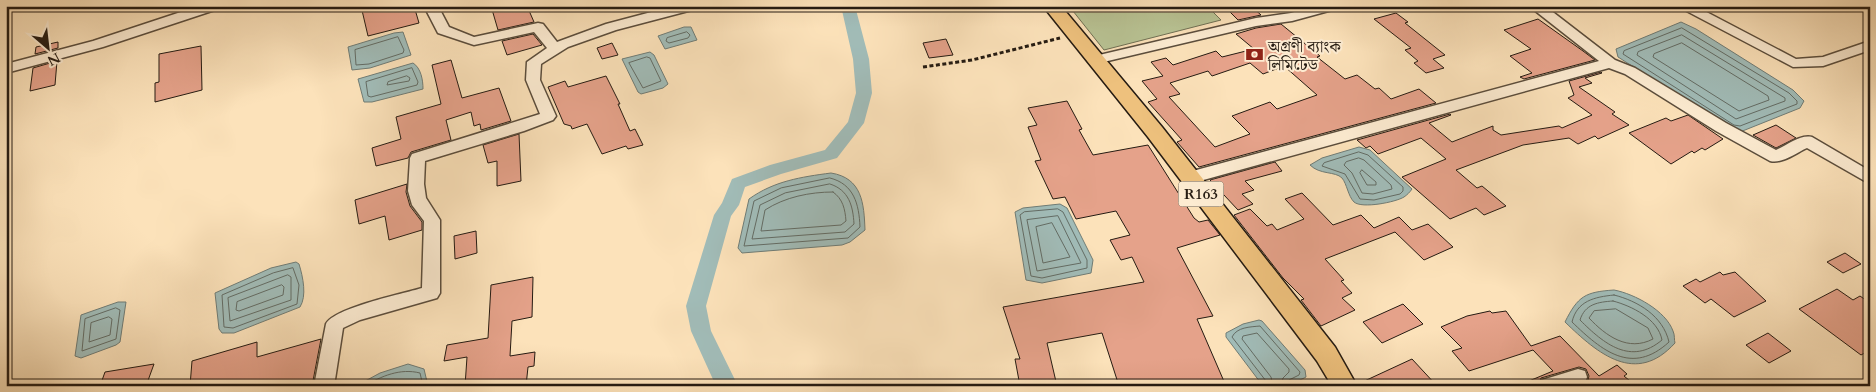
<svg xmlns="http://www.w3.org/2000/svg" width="1876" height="392" font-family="Cardo,'Noto Serif Bengali',serif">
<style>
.green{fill:#b9c495;stroke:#6f7054}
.water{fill:#a1bcb8;stroke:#6f7c76}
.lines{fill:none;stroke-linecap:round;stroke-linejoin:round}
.shore{stroke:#636c65;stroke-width:1}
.canal{fill:#a1bcb8;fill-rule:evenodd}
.building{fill:#e5a28a;stroke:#251b12;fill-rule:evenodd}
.minor-casing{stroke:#5b4d3c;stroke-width:3}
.major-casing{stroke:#251b12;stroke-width:3}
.path{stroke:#251b12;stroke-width:3;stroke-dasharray:4 2.5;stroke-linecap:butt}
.minor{fill:#fdecd2;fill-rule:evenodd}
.major{fill:#eec17d;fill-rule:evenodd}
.labels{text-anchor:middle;stroke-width:4;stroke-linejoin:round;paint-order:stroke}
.shield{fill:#fdecd2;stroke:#665a4c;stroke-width:1}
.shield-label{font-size:15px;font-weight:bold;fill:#251b12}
.poi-label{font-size:16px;fill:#251b12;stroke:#fdecd2;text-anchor:start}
</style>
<rect width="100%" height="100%" fill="#fce2ba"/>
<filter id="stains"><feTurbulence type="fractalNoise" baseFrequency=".004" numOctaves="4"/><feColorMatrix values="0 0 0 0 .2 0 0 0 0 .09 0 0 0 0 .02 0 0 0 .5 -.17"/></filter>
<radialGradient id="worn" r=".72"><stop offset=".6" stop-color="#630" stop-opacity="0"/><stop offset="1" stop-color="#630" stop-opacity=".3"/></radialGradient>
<path class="green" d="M1069,6H1207L1221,20L1104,50Z"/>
<path class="water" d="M1681,22L1696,29L1793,90L1804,101L1800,108L1740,132L1731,129L1618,57L1616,49Z
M684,27H691L697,40L665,49L658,36Z
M403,32L411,55L370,68L352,70L348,47L394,33Z
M650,52L654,55L668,84L663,88L641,94L638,92L622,59Z
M413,63C421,68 423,80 423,89L372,102H364L358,79Z
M1359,147L1370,150L1412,189C1410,192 1407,195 1404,197C1396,202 1362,209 1354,202C1348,196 1347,184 1342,178C1335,171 1320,175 1310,165L1322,158Z
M831,173C862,178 864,203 865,230L850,242L842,245L742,253L738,248L749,199C774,181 801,177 831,173Z
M1060,204L1067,208L1093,260L1091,273L1042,283L1026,280L1015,212L1023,208Z
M296,262L299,264C303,277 307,296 300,307L234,333H222L219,329L215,293L271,268Z
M1614,290C1635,294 1666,311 1673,331C1675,335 1674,340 1675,343C1636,386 1598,354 1565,322C1578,296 1585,292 1614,290Z
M118,302H126L120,342L116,345L81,358L75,356L81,315Z
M1259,320L1262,321L1305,370L1306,377L1288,386H1263L1226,337V333L1243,324Z
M408,364L424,369L428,386H356L380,373Z"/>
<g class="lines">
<path class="shore" d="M1682,28L1789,93L1797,101V104L1740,126L1734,125L1623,54L1624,51Z
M687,32L690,35L688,38L669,43L666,41L667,38Z
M1682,35L1785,98V101L1736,119L1637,55L1638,52Z
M398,37L404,50L403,53L369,64L356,65L355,50Z
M1682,43L1768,96L1769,100L1739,111L1653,57L1654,54Z
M647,57L650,58L661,81L643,88L629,63Z
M412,68L418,82L417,85L371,97L368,96L366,82Z
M407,76L410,78L409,81L387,85L388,82Z
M1359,152L1368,155L1403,187V191L1400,194L1374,200L1360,199L1345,174L1322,166L1324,163Z
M1359,158L1364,160L1391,185L1392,189L1373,194L1362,193L1352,173L1344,165L1346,162Z
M1362,170L1376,182V185H1367L1360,173Z
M830,178C854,184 859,204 860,227L848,238L744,246L754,201L781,188Z
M830,184C849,190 853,206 854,224L845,232L752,239L760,205L785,193Z
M833,192C843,199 845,209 846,221L841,225L761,231L765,210C785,197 810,192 833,192Z
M1058,209L1063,212L1087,260V268L1042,278L1031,276L1020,215L1024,212Z
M1058,216L1081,263L1037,271L1027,220Z
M1052,223L1070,257L1043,263L1036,227Z
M293,268L299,285L297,304L233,328L224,327L222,295L273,273Z
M288,275L291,277V300L230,321L228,298Z
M282,285L284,287L283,295L239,311L236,310L237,302Z
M1614,295C1638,301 1663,316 1669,342C1632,376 1602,351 1572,322C1577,301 1594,297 1614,295Z
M1613,301C1632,306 1658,319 1662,340C1631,366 1604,344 1580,320C1585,304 1598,302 1613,301Z
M116,308L120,310L116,339L82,351L85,319Z
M1616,309L1648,328L1653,339C1628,352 1606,336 1589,318L1594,311Z
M109,317L112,319L110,335L89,342L91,323Z
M364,386C382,376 400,368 420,373L423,386
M1267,386L1266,381L1232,337C1237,327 1250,327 1260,326L1300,372L1299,375L1289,380L1288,386
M1273,386L1271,377L1242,339L1243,336L1257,333L1289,369V372L1283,378L1281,386"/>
<path class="canal" d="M841,6H855L869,59L872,93L864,123L837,158L781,174L745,187L739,205L731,216L706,306L711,331L738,386H716L691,331L686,306L714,215L722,203L732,179L770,165L825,150L848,122L856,93L853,59Z"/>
</g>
<path class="building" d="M361,6H414L419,23L368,36Z
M491,6H527L534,22L498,30Z
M1224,6H1251L1261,15L1238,20Z
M1396,13L1408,22L1405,23L1445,55L1433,59L1444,68L1426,73L1414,63L1418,61L1405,50L1411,48L1374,19Z
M1538,19L1583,51L1595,60L1524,79L1520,77L1532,73L1510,56L1531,49L1504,30Z
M1281,24L1320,56L1317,57L1345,79L1357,75L1375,89L1379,88L1391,99L1419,89L1436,103L1199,167L1177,142L1182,140L1148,102L1157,99L1142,81L1163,76L1151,62L1166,58L1173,65L1216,51L1222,57L1254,49L1236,34L1256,28ZM1250,63L1263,74L1284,66L1317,95L1277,109L1270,102L1232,116L1250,134L1215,147L1169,97L1180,94L1170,83L1208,71L1212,76Z
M533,34L542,45L507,55L502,41Z
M946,39L953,55L929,58L923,43Z
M58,42V48L35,54L36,47Z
M612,43L618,55L602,59L597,48Z
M201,46L202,90L155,102V83L159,82V54Z
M451,60L462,98L499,88L511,121L481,130L480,124L474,126L471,112L446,120L451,140L411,152L408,158L376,166L372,148L401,139L396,117L441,104L432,65Z
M57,61L55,85L30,91L33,68Z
M1601,72L1602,73L1585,78L1592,83L1579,87L1615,112L1612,114L1629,125L1598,139L1595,136L1578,144L1569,138L1523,145L1456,170L1477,188L1482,186L1506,206L1484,215L1476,208L1450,219L1402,177L1446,159L1421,138L1378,154L1370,146L1366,148L1357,140L1450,114L1451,115L1429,123L1452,142L1493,126V130L1501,135L1559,126L1562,128L1592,115L1568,98L1574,95L1569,81Z
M606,76L620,104H618L630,131L635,129L643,145L628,149L626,146L602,154L587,124L572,129L571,126L564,124L548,87L565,81L568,87Z
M1067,101L1082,129L1079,130L1093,155L1148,145L1194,218L1199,222L1208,220L1220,235L1177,248L1213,316L1197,319L1226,386H1119L1102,333L1047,343L1057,386H1020L1015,359H1020L1003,307L1144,282L1132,257L1121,260L1110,240L1130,235L1116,211L1076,219L1065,197L1053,199L1035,161L1041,160L1028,127L1037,125L1028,108Z
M1688,115L1723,139L1705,150L1702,148L1694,153L1692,151L1671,164L1629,133L1666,118L1671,121Z
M1776,125L1796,138L1776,148L1753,135Z
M519,134L521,181L497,186V161L488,163L483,145Z
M1275,162L1282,171L1245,181L1254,190L1242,194L1253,204L1238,210L1210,180Z
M407,184L406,192L410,206L422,222V230L389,240L385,216L359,224L355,200Z
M1302,193L1333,225L1361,215L1374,228L1399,217L1412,230L1428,224L1453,247L1424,260L1395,232L1325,259L1344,280L1341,281L1352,293L1342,298L1355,310L1321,326L1301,300L1304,299L1283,278L1234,215L1250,209L1267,226L1272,224L1277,230L1304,219L1285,199Z
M476,231L477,253L455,259L454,236Z
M1845,253L1861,264L1843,273L1827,262Z
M1720,272L1723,275L1735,272L1766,301L1734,317L1711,299L1705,303L1683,286L1696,279L1700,282Z
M533,277L532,317L512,321L510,356L535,352L534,366L528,367L526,386H465L467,357L444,361L447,345L488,338L491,285Z
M1837,289L1853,300L1860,296L1870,303V350L1861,355L1799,309Z
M1403,304L1423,324L1382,343L1363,322Z
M1490,311L1492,313L1506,311L1531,346L1560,336L1599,376L1617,365L1627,374L1624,376L1636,386H1582L1587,384L1589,376L1586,369L1579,367L1541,378L1538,386H1517L1553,371L1533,350L1469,371L1452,351L1462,348L1441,327L1467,316Z
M1768,333L1791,351L1769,363L1746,345Z
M321,339L312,386H190L192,361L257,342V357Z
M1412,359L1437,386H1359L1358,384Z
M154,364L146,386H100L105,372Z"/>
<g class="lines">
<defs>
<path id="minor" d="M199,6H220L218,9L103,47L6,73V64L93,41Z
M424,6H438L449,27L474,37L538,23L543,24L557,42L606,24L674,6H698L696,9L616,30L568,47L541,64L540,80L556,116L553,120L524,131L425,161L424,184L426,198L440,220V293L437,298L360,320L343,328L334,386H314L326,324C334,308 402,294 422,288L424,221L412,205L408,191L410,158L412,154L540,114L526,80L527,62L547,48L534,32L474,45L438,33Z
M1315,6H1338L1336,9L1292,21L1256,26L1095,64L1090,63L1088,60L1090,57L1095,56L1256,18L1291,13Z
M1529,6H1545L1615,60L1635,68L1726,123L1776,150C1787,145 1801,134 1812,137L1870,171V184L1807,148C1796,153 1782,164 1770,161L1716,131L1625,74L1609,68L1189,184L1183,182L1181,178L1183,174L1189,172L1599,61Z
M1677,6H1695L1796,59L1823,57L1870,41V50L1823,66L1793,67Z
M1578,369L1585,371L1587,377L1585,383L1575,386H1540L1542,380Z"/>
<path id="major" d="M1043,6H1061L1162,127L1335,347L1357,386H1332L1317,361L1148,137Z"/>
</defs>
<use href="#minor" class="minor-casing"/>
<use href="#major" class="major-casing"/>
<path class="path" d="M923,67L972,60L1060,38"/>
<use href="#minor" class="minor"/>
<use href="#major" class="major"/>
</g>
<defs>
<symbol id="bank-bare" viewBox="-9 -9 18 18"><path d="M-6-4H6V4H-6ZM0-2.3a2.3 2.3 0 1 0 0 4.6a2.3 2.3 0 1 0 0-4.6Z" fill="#8f2418" stroke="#fdecd2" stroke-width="2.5" paint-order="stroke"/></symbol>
</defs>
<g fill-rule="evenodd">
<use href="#bank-bare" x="1242" y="42" width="25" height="25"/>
</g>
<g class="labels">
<rect class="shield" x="1178.5" y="181.5" width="45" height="25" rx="4"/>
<g class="shield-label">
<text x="1201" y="199">R163</text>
</g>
<g class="poi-label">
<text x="1268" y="52">অগ্রণী ব্যাংক<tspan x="1268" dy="18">লিমিটেড</tspan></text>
</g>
</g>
<rect width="1876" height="392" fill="none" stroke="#fce2ba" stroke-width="25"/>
<rect x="8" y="8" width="1861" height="377" fill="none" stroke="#251b12" stroke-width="2.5"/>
<rect x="12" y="12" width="1851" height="367" fill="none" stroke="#251b12"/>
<g transform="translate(48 48) rotate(152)" stroke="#fdecd2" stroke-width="4" paint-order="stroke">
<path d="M0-4L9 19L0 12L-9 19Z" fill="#251b12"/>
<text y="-8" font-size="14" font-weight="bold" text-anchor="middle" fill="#251b12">N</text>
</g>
<rect width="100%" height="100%" filter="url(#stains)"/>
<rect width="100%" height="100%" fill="url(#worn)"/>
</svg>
